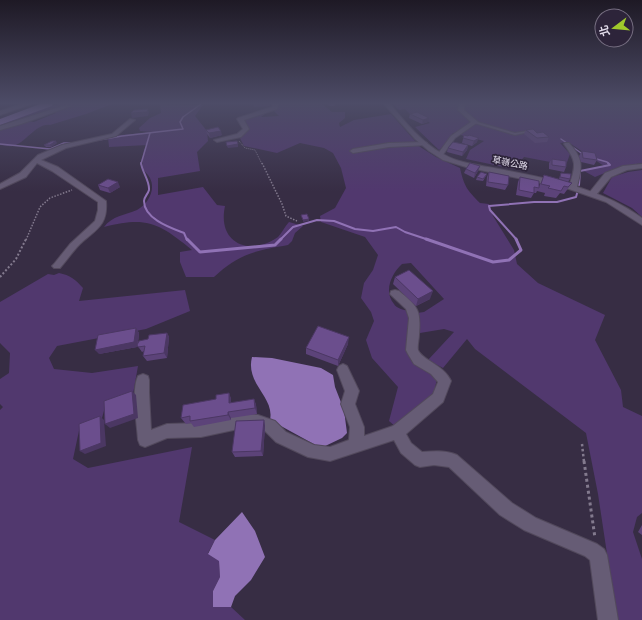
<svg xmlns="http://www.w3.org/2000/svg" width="642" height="620" font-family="'Noto Sans','Noto Sans TC',sans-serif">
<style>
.green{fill:#51386e}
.water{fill:#9072b5}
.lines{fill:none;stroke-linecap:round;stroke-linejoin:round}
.stream-far2{stroke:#9072b5;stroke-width:1.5}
.stream-far1{stroke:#9072b5;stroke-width:2}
.stream{stroke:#9072b5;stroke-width:3}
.river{fill:#9072b5;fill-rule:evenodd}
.service-casing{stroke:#52495c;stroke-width:2}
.minor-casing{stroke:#52495c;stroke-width:2}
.secondary-casing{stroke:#52495c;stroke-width:2}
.path-far4{stroke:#837a8e;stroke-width:1;stroke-dasharray:1 1;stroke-linecap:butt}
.path-far3{stroke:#837a8e;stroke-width:1.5;stroke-dasharray:1.5 1.5;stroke-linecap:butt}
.path-far2{stroke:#837a8e;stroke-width:2;stroke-dasharray:2 2;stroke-linecap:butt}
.path-far1{stroke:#837a8e;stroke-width:2.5;stroke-dasharray:2.5 2.5;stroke-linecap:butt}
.path{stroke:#837a8e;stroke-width:3;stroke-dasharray:3 3;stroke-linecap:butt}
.service{fill:#665c75;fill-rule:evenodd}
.minor{fill:#665c75;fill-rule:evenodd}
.secondary{fill:#665c75;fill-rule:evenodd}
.wall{fill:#5c4379}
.shaded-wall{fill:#4b3763}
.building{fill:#6b4e8d;stroke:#4b3763}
.labels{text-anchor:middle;stroke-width:3.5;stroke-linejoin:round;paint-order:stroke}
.far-street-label{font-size:9px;fill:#e3ddec;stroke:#2d243a}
</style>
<rect width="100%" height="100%" fill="#372d44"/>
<path class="green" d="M58,104H112L86,114L50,125C36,123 26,143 13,146C9,147 4,145 0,145V130L28,121L34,122L56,113L52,110L0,127V124Z
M160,104L203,105L195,116L207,131L208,141L197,152L200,171L158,178V195L203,187L217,205L225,206C217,243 249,257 278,237C282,233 285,226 289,222L303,226L295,233L292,241L288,245C255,251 240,253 214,277H186L180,262V252L192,250C159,223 147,216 104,227C112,216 125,215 137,210C148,204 156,190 150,178C148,174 144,171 142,168L144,150L147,145L109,147L108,138L122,135L153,132L140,131L139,128L150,118L161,113Z
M278,104H322L332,112H345V118L339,123L340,127L354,120L391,114L416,142L351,149V151L417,145L436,157L460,168C464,186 467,190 480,203L489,204L493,216L514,250L517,264L538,283L605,315L595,340L621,390L623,407L642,416V513L637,517L633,532L642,559V620H617L598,494L586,433L475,349L467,339L443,368L428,360L454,332L444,329L420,333L417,313L424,312L444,299L411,263L402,264C392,273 383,291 394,304C396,308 404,310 408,311L411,322L407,341L437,379L434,392L429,398L396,427L389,421L398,387L372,358L366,340L374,321L371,312L361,298L364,283L373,270L378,255L365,237L321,222L320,216L335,208L346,188L341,168L333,153L324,148L300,143L277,153L244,146L240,138L248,129L246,123L243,119L263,112L266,113L261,117L279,116L274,111Z
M393,104H642V163L619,167L595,177L584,171L604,166L568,142L560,143L570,154L566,165L524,157L514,169L466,159L470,150L484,141L453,133L446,144L439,150L415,127L430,123L418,115L412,116L405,109L399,110Z
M642,170V217L632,208L603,193L612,177L628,172Z
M59,273C70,275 76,280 83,288L79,301L185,290L190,311L146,329L57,346L49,358L54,369L92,373L138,366L133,394L106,403L102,418L80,426L73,459L88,468L192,447L179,522L215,540L208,553L219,560L220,577L213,591V606L231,607L245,620H0V410L3,407L0,404V379L9,373L10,353L0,343V302L48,274L54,275Z"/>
<path class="water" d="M252,357L272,358L321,368L333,375L335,387L344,410L347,433L342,438L321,448L270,420C275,397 245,384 252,357Z
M242,512L255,531L265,557L251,580L235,596L231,607H213V591L220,577L219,561L208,554L215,540Z"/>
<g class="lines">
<path class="stream-far2" d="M561,139L584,155
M81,143L122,136L183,129L180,122L183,117L201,104
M0,144L50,149L64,143H74
M593,158L607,162L609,164
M141,164L150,133"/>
<path class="stream-far1" d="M141,163C142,172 150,181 149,190C148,194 144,197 144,201C144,219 171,228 184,233L187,240
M579,185L580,171L610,165L608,163
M280,240L293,227L317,220L334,221L355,229L373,231L396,227L405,232L429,240
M517,240L490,210L489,206L534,202H557L576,197L578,190"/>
<path class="stream" d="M187,239L200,252L275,245L281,239
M426,239L493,262L509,260L521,250L516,239"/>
<path class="river" d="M40,104H53L52,106L0,125V119Z"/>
<defs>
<path id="service" d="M474,121L515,133L527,131L529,132L515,135L474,123Z"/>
<path id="minor" d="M22,104H31L0,115V111Z
M273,104H279L277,109L244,120L249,129L241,137L217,142L214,140L237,134L243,129L237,119L238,118L272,107Z
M459,104H465L464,110L478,122L455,138L442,156H438L437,155L451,136L471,122L458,110Z
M66,105L71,106L21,124L0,130V126Z
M130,119L135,120L116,136L66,148L41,160L58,167L106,201C108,226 96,229 80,244C73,251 67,260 60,268H54L52,266L54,264L70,244L95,221L98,210V202L52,171L37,163L26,177L0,189V184L20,173L38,155L62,145L112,134Z
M425,142L427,143V145L389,147L353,153L350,151L353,149L389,143Z
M565,143H569C584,160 582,166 577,187L573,189L569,187C575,166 578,163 564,144Z
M642,164V168L627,170L611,177L596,195H593L589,193L605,173L623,166Z
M395,290L399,291C418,307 421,309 419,335C419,339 417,346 418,350C422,360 444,365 451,381L443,402L406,434L411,443L422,452C434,451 446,450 457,455L512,503L536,518L597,544L604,549L607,555L618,620H598L590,560L585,556L524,530L500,515L449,467L434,465L420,467L415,465L401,453L394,440L330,461L308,457L276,442L265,431L258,429L243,428L201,437L167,438L145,447L140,445L138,440C137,423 131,391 138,376L143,374L148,376L149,380V392L151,430L167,424L201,423L243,414L258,415L275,421L286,432L314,445L330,447L349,440L350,427L341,404L345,391L337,370L339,366L343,364L347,366L359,391L355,404L364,427V436L393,426L433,394L438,382L431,374L414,364L408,354L406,350L409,318L406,309L390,294L391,291Z"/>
<path id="secondary" d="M384,104H390C405,122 422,143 443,154C460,164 480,165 499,169C549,179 599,187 642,218V225L606,202L569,189L466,167L443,160L429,151L415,139Z"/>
</defs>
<use href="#service" class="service-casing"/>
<use href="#minor" class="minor-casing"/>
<use href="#secondary" class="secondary-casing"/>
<path class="path-far4" d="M239,141L245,148L255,150L262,164"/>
<path class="path-far3" d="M262,163L282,204L286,216L297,221
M26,240L40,207L50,198L72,190"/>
<path class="path-far2" d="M0,277L16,259L26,239"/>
<path class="path-far1" d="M582,444L584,462"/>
<path class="path" d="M584,461L595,538"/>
<use href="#service" class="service"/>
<use href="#minor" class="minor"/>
<use href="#secondary" class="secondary"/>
</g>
<path class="wall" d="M328,104H335V106H329Z
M410,114L428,122L422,124L409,118Z
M206,130L222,135L210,138L207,134Z
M526,130L537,133L549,137L547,142L535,143L524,134Z
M464,135L477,142L472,146L462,143Z
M57,143L51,147H46L44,145Z
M468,145L467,150L462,156L447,152L448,148Z
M582,151L597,160L594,165L581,162L579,156Z
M552,159L566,167L564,172L549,169V163Z
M480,166L478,171L474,178L464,173L466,169Z
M489,172L508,185L505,190L486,186L487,177Z
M561,173L570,179L568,182L559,179Z
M487,174L483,181L476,180L477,177Z
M544,175L572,183L564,194L560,193L556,198L544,196L545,193L537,191L536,193H534L531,198L516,195L518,182L520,177L539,187Z
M98,185L120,187L110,193L100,190Z
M395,277L430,299L416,306L393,284Z
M136,328L139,333L138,344L167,333L169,337L167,358L147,361L143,356L144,351L142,352L137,345V347L99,354Z
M348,344L338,366L306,354V348Z
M229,393L231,399V403L254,399L256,405L257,414L231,418V420L194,427L191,423L186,424L181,418Z
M264,420L265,426L263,456L235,457L232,452Z
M642,525V535L638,532Z"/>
<path class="shaded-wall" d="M254,104H270V106L254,107Z
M148,109L149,113L148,116L132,118L131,113Z
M429,118L428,122L422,124L423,120Z
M221,131L222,135L210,138L209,133Z
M479,138L477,142L472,146L474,141Z
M56,141L57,143L51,147L50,145Z
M238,144V147L228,148L227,146Z
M468,145L467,150L462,156L463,152Z
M480,166L478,171L474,178L475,173Z
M118,182L120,187L110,193L108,188Z
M309,219V221L303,222V220Z
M433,291L430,299L416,306L418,299Z
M136,328L139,333L137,347L99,354L95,350Z
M167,333L169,337L167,358L164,353Z
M349,337L348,344L338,366V360Z
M132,391L136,395L138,418L110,428L105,424Z
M229,393L231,399V409L229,403Z
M254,399L256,405L257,414L255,408Z
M228,412L231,418V420L228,415Z
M100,416L104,420L106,446L85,454L80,451Z
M264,420L265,426L263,456L261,451Z"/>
<path class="building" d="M148,109L147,112L131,113L134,110Z
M417,112L429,118L423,120L410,114Z
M218,127L221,131L209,133L206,130Z
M533,129L537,133L543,132L549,137L537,138L526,130Z
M464,135L468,136L469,135L479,138L474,141L463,138Z
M52,141H56L50,145H44Z
M237,141L238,144L227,146L226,142Z
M453,142L468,145L463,152L448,148Z
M582,151L595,153L597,160L583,158Z
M552,159L566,161V167L552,165Z
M470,163L480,166L475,173L466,169Z
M481,172L487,174L483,179L477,177Z
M489,172L509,176L508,185L488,182Z
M561,173L571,174L570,179L560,177Z
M544,175L572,183L568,187L564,186L561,191L548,188L550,186L541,184Z
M520,177L539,181V188L534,187V193L519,190Z
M108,179L118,182L108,188L98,185Z
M307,214L309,219L303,220L301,215Z
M409,270L433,291L418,299L395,277Z
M318,326L349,337L338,360L306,348Z
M136,328L134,342L95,350L98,335Z
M167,333L164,353L143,356L145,346L138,347L137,345L139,341L148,339L149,335Z
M132,391L134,414L105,424L104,401Z
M229,393V403L254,399L255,408L228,412V415L190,421V416L181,418L183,405L216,399V395Z
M100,416L101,443L80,451L79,424Z
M264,420L261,451L232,452L236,421Z"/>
<linearGradient id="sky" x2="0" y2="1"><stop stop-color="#1e1925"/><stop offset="0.54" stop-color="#4d4c67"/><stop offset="1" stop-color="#4d4c67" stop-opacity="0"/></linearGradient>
<rect width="642" height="191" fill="url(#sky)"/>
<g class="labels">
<g class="far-street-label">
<text transform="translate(510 163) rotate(11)" y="3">草嶺公路</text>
</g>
</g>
<g transform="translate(614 28) rotate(254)"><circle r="19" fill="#2d243a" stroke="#766e81"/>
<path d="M0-3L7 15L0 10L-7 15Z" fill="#a0c92c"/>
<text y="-6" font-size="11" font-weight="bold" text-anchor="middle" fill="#e3ddec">北</text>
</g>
</svg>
